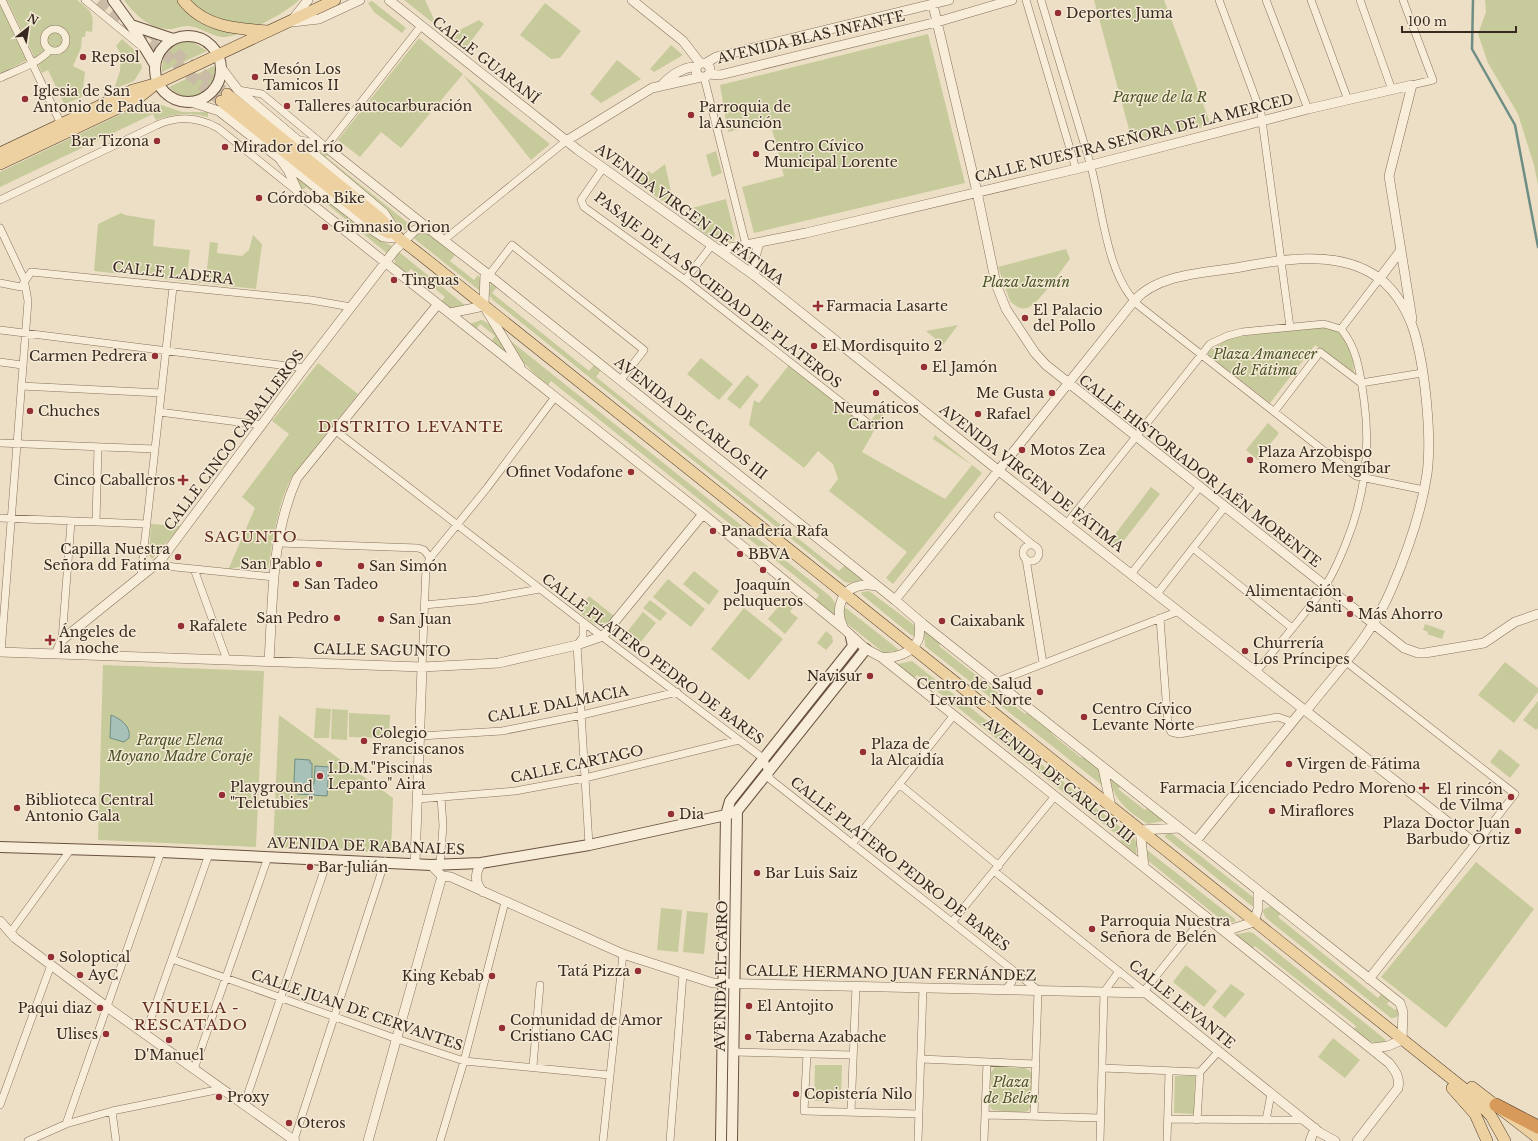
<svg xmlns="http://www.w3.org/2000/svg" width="1538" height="1141" font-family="'Libre Baskerville',serif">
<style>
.green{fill:#c7ca9a}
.water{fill:#a7c0b8;stroke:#6e8e85}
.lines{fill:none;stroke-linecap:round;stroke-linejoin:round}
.stream{stroke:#6e8e85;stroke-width:2.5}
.primary-tunnel{stroke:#c9bba5;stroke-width:11;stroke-dasharray:11 5.5;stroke-linecap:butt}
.minor-casing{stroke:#87715c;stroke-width:8}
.tertiary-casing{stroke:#87715c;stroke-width:10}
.secondary-casing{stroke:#69523f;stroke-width:12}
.primary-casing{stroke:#554030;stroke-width:12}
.motorway-casing{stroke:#554030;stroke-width:14}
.minor{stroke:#f8edd9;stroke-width:7}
.tertiary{stroke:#f8edd9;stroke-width:9}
.secondary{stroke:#f8edd9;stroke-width:10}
.primary{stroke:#eed1a0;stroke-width:11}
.motorway{stroke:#d89a5b;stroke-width:13}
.poi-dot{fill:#942f35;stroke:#f4ead5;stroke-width:1.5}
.labels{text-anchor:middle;stroke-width:3;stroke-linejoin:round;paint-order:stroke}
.poi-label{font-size:14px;fill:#382a20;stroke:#f4ead5;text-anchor:start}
.street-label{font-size:14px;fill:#382a20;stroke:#f4ead5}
.park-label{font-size:14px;font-style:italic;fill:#4b5427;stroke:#f4ead5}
.neighbourhood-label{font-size:15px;letter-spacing:1px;fill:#632b21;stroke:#f4ead5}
</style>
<rect width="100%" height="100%" fill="#eddfc6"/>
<path class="green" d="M7,0H77C92,12 94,12 92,32L86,31L85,37H82L81,48L73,66L85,72L82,97L64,104L48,70L42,73Z
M124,0H299C288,12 239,38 222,37C210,36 200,26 187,26C182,26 177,28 172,29C151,30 136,16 124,0Z
M404,0H425L437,26Z
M1094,0H1164L1211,125L1133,144Z
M1485,0H1538V185L1534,165L1518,114L1488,63L1478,34L1486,12Z
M372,1L406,28L402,33L374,12L368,3Z
M545,3L581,31L560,58L551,59L520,35Z
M0,4L27,60L0,74Z
M479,20L484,24L465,49L448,36Z
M928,34L965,183L754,233L742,187L784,176L770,121L728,132L720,85Z
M419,38L463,74L401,148L381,132L360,157L338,140Z
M122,39L138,53L142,68L134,81L114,89L120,71L121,54L116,46Z
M191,41L207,51L162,72C162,51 172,43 191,41Z
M671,45L683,55L654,72L650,69Z
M617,60L641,79L601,103L590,94Z
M214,66C222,81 200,100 186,97C179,95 174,92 169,87Z
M463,75L550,144L531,160Z
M153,102L182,112H208V117C189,112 174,113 156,120L153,114L0,187V172L138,106Z
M310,147L329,153L326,157L413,227L405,231L383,207Z
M716,151L722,173L712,177L706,155Z
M665,164L675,210L635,182L649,171L652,174Z
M294,174L382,241L392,246L388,254L306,187L302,191Z
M726,199L735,236L734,240C721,251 705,232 694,225L696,222L692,208Z
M121,213L125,215L155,220L153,246L190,250L187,276L206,278L210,242L218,243L217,253L242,256L249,250L253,235L262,244L256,289L94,271L98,224Z
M420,233L429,234L456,254L450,261L474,280L478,275L481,281L480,291L411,236Z
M1066,249L1070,259C1062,269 1039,303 1029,307C1022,311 1015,306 1010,301L998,267Z
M397,252H399L466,306L450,310L441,302L445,297L411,269L406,274L395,264V259Z
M491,282L497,287L492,293L589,371L594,365L601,370L596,377L839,571L845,565L862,579L861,580L849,583L845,582L493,300L489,295Z
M481,320C492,322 505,344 506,353L491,342L495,336L480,324L476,330L470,324Z
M958,325L943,345L926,331Z
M1324,326L1338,330L1353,354L1354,374L1315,345L1270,403L1208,355V352L1229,338Z
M507,338L831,597L835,603L834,617L815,601L819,595L551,381L547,387L521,360Z
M701,358L733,384L719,400L687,374Z
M318,363L358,394L293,475C277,503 274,537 268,569L266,570L238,567L228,570L255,508L242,497L289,434L272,421Z
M789,365L870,421L879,411L883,415L862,452L945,499L972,465L933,439L935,435L982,473L893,584L886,578L907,552L829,491L838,479L833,464L818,451L804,468L749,425L754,400L759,403Z
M747,375L759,385L740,409L727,399Z
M1268,423L1279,433L1258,460L1246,450Z
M1151,487L1160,494L1118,548L1110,541Z
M151,524L181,526L152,559L149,555Z
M694,571L719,591L709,605L683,584Z
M668,579L705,609L691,627L653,597Z
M869,591L913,624L915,627L914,636L911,635L861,594L862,592Z
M589,596L614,616C599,634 593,623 578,611Z
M650,600L667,613L660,621L643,608Z
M784,600L793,607L790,612L798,618L785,634L768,619Z
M744,608L783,639L749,680L711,649Z
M846,608L898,649L897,651L884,653L845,622L843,610Z
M643,612L656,623L639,644L626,633Z
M1425,624L1445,631L1442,639L1427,634L1428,632L1423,630Z
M924,630L942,642L939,646L1025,714L1028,711L1047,726L1054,736L1080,757L1089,759L1102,770L1103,786L925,646Z
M826,631L832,636L833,642L826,650L817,643Z
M912,661L1134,838L1137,843L1136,854L1135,855L1119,843L1122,839L917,675L913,679L897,664Z
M1505,662L1538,688V692L1514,723L1478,695Z
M103,665L264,671L256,847L98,840Z
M1538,701V728L1536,730L1523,720Z
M316,708L331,709L329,738H314Z
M332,709L348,710L347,740L331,739Z
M349,713L390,715L389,738L349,737Z
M279,715L393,798L391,853L273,847Z
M1500,749L1520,765L1510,778L1490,762Z
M1110,778L1121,786L1118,789L1145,810L1148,807L1163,821L1148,824C1131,814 1112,799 1110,778Z
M1171,833L1253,897L1254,906H1252L1165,837V835Z
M1147,850L1235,919V922H1224L1146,859Z
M1476,862L1534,909L1446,1028L1381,977Z
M1272,906L1281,913L1278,917L1378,998L1382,993L1390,1000L1387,1004L1395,1010L1398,1006L1400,1015L1394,1018H1391L1266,918L1263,912L1264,909Z
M661,908L682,910L678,952L657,950Z
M687,911L708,913L704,954L683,952Z
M1249,932L1253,933L1386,1040C1375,1048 1362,1037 1353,1030L1356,1026L1255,946L1251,950L1236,936L1237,934Z
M1186,965L1217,991L1204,1007L1173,982Z
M1231,984L1245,994L1225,1018L1212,1007Z
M1333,1038L1360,1060L1345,1078L1318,1057Z
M815,1065H842L841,1101H814Z
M995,1067L1025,1068L1029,1070L1032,1074L1031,1106L1028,1111L1023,1113L992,1110L990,1106L991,1072Z
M1175,1076H1195L1194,1114L1174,1113Z"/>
<path class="water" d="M111,715C121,719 131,726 129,738L124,742L110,738Z
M295,759L310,760V763H312V784H314L315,766L329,767L327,796L297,794V783H294Z"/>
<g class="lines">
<path class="stream" d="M1473,0L1472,49L1515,125L1538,247"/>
<path class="primary-tunnel" d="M100,0L221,101
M150,32L227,94"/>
<defs>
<path id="minor" d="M2,0L61,124
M85,0L142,47
M1026,0L1076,169
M1041,0C1057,54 1074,109 1090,163C1103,208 1105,272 1138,305L1356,476L1424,490
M1219,0L1261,113L1290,327
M1266,0L1308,109
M1311,0L1348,100
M1360,0L1392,90
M1403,0L1433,80L1412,85
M44 40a11 11 0 1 1 22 0a11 11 0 1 1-22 0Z
M704,77L746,245
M0,78C16,70 38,64 50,50
M238,90L262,94L326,147L421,26
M603,168L581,200L584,207L685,280L869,424
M0,200L157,125C177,116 198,117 218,128L298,192
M0,228L24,279L28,301L1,652
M444,240L566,141
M489,275L512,245L644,350L620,381
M685,280L712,245
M0,283L21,287L31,272L311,300L351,307
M1341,329L1380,278
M0,330L304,368
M0,362L22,365
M1361,383L1422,373
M21,386L161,393
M159,412L262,425
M1274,412L1320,352L1361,383
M336,431L583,622L764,759L770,779L1038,990L1034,1116
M0,443L155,449
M998,516L1033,545
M0,518L147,524
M96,522L98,447
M1067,523L1210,344L1227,336L1242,332L1324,324L1341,329C1358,349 1360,374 1364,400C1371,450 1365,496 1346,543C1340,558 1334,573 1325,586C1304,616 1279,644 1256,672
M279,543L418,548L424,550L430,558
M1023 553a8 8 0 1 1 16 0a8 8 0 1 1-16 0Z
M1193,548L1292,628
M1026,559L1043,663
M160,561L165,566L274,577
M194,569L227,660
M1131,574L1199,488
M141,575L173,287
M1157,594L1224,508
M424,605L478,600L540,589
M1160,618L1168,726L1171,732L1179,734L1278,717L1292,722
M583,622V637L577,645L589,845
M62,640L71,522
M1345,661L1515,794L1476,844
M422,667L426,567L430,558L487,488L555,397
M996,682L1179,611
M420,736L502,731L582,715L677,692
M899,784L999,866
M418,799L515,791L585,778L739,740
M852,844L954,715
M440,864L443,826L441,797
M994,871L1146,993
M952,922L1055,796
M10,933L71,849
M172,959L397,1039L464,1061L609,1075
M1005,990L1012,982L1015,972
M1144,991L1205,915
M145,1035L209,854
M734,1052L853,1055
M807,1054L804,1111L919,1114
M921,1059L1036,1064
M533,1066L540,985
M1102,1068L1200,1072L1219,1051
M194,1069L268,857
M0,1105L51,965
M244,1105L328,859
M112,1111L116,1141
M851,1112L856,986
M985,1115L1101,1118
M1168,1119L1304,1120
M1197,1120L1200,1072
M1266,1120L1271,1094
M66,1124L161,852
M294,1140L385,861
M28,1141L66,1124L112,1111L221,1089
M440,1141L464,1061L505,902
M603,1141L623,954
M670,1141L683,974
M918,1141L923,988
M984,1141L987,1062
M1100,1141L1104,992L1119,971
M1167,1141L1169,1071"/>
<path id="tertiary" d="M389,0L578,150L755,276L999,471L1476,844L1369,979
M632,0L683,41L700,63
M933,5L977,192L996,284L1006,309L1035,353L1046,365L1404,648L1418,653H1425L1484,643L1515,622L1538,614
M293,19L308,0
M292,22L319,19L360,0
M696 70a7 7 0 1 1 14 0a7 7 0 1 1-14 0Z
M706,63L716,57L949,0
M222,69L238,90L384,213L393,227
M709,74L720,75L937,22L1012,0
M662,85C670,76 684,66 696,67
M191,102L219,111L369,228L383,237L395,238
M301,141L326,147L429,229
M566,141L652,88L701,77
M280,159L288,170L299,194L703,514L843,628L866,649L881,657L1389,1063C1396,1072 1400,1077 1398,1088L1357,1141
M433,232L485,272L895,600L923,624L1400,1003L1403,1012L1402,1040L1388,1046L1372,1048
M720,250L806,233L1076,169L1308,109L1412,85L1389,176L1412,319
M485,272L484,306L520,366
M755,276L753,264L759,243
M1380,278L1401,250
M450,313L484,306
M895,600L1134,301C1158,273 1207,273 1241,267C1281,259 1334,251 1371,273C1392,284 1407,309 1414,331C1425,368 1432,436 1427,474C1421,514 1407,553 1391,590C1372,635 1336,673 1306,711
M843,627C834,609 842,586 865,585C869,584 873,586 877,586
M0,652L422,667L499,663L577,645L603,636L703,514
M56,654L62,640L160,561L304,368L395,250L415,230L422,228L430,230
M881,657C895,659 912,653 918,640C921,634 919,627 919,621
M269,661C273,600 271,535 297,478L438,304
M1103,768L1111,807
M1196,841L1303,709
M415,862L422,667
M481,863C475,874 474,882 483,892
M1144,867L1140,830L1180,828
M442,876L451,877L623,954L713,983L1146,993L1319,1132L1335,1141
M0,921L15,938L107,1007L295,1141
M1225,931L1254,922L1258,909V891
M368,1141L442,876L431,865
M1310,1141L1315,1128"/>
<path id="secondary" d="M113,0L131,25L155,65
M131,25L173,39
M155 69a33 33 0 1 1 66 0a33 33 0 1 1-66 0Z
M0,847L161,852L431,865L481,863L589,845L726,815L737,811
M721,1141L726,815L730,801L853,646L851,637
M732,1141L737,811L866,649"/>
<path id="primary" d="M183,0C204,27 236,29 268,31
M227,94L380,218L400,239L417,252L1467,1091L1491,1116L1505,1141
M221,101L381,229L389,233
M0,153L133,90L158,83L335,0
M0,164L137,99L151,88
M1472,1087L1538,1138
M1452,1088L1475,1114L1487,1141"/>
<path id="motorway" d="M1496,1105L1538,1127"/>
</defs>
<use href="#minor" class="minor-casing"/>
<use href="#tertiary" class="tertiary-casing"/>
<use href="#secondary" class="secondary-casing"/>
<use href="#primary" class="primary-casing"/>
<use href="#motorway" class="motorway-casing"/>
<use href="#minor" class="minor"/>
<use href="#tertiary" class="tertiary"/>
<use href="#secondary" class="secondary"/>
<use href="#primary" class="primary"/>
<use href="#motorway" class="motorway"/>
</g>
<g class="poi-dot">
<circle cx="1058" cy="13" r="4"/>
<circle cx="83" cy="57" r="4"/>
<circle cx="255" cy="77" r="4"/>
<circle cx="25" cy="99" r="4"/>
<circle cx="287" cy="106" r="4"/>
<circle cx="691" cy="115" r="4"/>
<circle cx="157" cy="141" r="4"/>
<circle cx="225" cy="147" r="4"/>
<circle cx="756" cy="154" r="4"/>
<circle cx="259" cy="198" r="4"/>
<circle cx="325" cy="227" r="4"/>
<circle cx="394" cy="280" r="4"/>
<path d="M816 300h4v4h4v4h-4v4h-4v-4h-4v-4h4z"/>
<circle cx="1025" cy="318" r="4"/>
<circle cx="814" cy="346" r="4"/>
<circle cx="155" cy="356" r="4"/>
<circle cx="924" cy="367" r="4"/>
<circle cx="876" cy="393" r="4"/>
<circle cx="1052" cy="393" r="4"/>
<circle cx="30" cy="411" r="4"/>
<circle cx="978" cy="414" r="4"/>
<circle cx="1022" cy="450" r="4"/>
<circle cx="1250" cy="460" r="4"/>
<circle cx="631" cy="472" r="4"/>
<path d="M181 474h4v4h4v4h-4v4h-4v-4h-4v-4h4z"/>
<circle cx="713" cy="531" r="4"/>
<circle cx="740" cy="554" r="4"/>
<circle cx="178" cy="557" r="4"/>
<circle cx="319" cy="564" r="4"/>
<circle cx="361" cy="566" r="4"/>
<circle cx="763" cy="570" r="4"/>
<circle cx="296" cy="584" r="4"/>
<circle cx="1350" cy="599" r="4"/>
<circle cx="1350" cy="614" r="4"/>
<circle cx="337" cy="618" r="4"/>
<circle cx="381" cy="619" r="4"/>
<circle cx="942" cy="621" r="4"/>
<circle cx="181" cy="626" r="4"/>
<path d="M48 634h4v4h4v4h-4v4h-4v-4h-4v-4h4z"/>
<circle cx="1245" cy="651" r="4"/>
<circle cx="870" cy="676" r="4"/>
<circle cx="1040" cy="692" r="4"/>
<circle cx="1084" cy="717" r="4"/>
<circle cx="364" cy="741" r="4"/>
<circle cx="863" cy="752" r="4"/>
<circle cx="1289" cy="764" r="4"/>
<circle cx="320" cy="776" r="4"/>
<path d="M1422 782h4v4h4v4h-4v4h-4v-4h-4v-4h4z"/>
<circle cx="222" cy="795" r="4"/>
<circle cx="1511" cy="797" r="4"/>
<circle cx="17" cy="808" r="4"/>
<circle cx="1272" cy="811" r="4"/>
<circle cx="671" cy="814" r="4"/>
<circle cx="1518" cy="831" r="4"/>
<circle cx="310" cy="867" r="4"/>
<circle cx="757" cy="873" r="4"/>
<circle cx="1092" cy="929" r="4"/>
<circle cx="51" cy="957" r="4"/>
<circle cx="638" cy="971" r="4"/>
<circle cx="80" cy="975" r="4"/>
<circle cx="492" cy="976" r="4"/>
<circle cx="749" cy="1006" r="4"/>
<circle cx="100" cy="1008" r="4"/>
<circle cx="502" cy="1028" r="4"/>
<circle cx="106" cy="1034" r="4"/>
<circle cx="748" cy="1037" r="4"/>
<circle cx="169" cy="1040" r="4"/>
<circle cx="796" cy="1094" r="4"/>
<circle cx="219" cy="1097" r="4"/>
<circle cx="289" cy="1123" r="4"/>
</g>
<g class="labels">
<g class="poi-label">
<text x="1066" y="18">Deportes Juma</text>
<text x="91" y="62">Repsol</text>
<text x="263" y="74">Mesón Los<tspan x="263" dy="16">Tamicos II</tspan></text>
<text x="33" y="96">Iglesia de San<tspan x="33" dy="16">Antonio de Padua</tspan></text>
<text x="295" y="111">Talleres autocarburación</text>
<text x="699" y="112">Parroquia de<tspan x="699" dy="16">la Asunción</tspan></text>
<text x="149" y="146" text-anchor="end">Bar Tizona</text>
<text x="764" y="151">Centro Cívico<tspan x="764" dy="16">Municipal Lorente</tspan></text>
<text x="233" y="152">Mirador del río</text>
<text x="267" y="203">Córdoba Bike</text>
<text x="333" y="232">Gimnasio Orion</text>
<text x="402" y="285">Tinguas</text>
<text x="826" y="311">Farmacia Lasarte</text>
<text x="1033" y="315">El Palacio<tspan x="1033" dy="16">del Pollo</tspan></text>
<text x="822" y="351">El Mordisquito 2</text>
<text x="147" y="361" text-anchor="end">Carmen Pedrera</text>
<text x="932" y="372">El Jamón</text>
<text x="1044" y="398" text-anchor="end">Me Gusta</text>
<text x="876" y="413" text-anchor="middle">Neumáticos<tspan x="876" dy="16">Carrion</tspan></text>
<text x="38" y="416">Chuches</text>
<text x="986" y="419">Rafael</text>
<text x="1030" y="455">Motos Zea</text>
<text x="1258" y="457">Plaza Arzobispo<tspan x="1258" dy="16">Romero Mengíbar</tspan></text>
<text x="623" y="477" text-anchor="end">Ofinet Vodafone</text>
<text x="175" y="485" text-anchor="end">Cinco Caballeros</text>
<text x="721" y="536">Panadería Rafa</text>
<text x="170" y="554" text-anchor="end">Capilla Nuestra<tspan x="170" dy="16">Señora dd Fatima</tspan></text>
<text x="748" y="559">BBVA</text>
<text x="311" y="569" text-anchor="end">San Pablo</text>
<text x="369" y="571">San Simón</text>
<text x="304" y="589">San Tadeo</text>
<text x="763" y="590" text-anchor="middle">Joaquín<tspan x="763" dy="16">peluqueros</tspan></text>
<text x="1342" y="596" text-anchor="end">Alimentación<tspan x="1342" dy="16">Santi</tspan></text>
<text x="1358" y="619">Más Ahorro</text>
<text x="329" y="623" text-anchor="end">San Pedro</text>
<text x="389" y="624">San Juan</text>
<text x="950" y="626">Caixabank</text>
<text x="189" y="631">Rafalete</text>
<text x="59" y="637">Ángeles de<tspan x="59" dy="16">la noche</tspan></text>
<text x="1253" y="648">Churrería<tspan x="1253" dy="16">Los Príncipes</tspan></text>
<text x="862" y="681" text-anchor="end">Navisur</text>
<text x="1032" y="689" text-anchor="end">Centro de Salud<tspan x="1032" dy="16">Levante Norte</tspan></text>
<text x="1092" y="714">Centro Cívico<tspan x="1092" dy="16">Levante Norte</tspan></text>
<text x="372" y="738">Colegio<tspan x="372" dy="16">Franciscanos</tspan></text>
<text x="871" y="749">Plaza de<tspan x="871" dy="16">la Alcaidía</tspan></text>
<text x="1297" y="769">Virgen de Fátima</text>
<text x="328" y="773">I.D.M."Piscinas<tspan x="328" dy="16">Lepanto" Aira</tspan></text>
<text x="230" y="792">Playground<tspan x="230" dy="16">"Teletubies"</tspan></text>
<text x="1416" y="793" text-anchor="end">Farmacia Licenciado Pedro Moreno</text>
<text x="1503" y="794" text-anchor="end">El rincón<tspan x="1503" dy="16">de Vilma</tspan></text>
<text x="25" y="805">Biblioteca Central<tspan x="25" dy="16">Antonio Gala</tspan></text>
<text x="1280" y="816">Miraflores</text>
<text x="679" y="819">Dia</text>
<text x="1510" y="828" text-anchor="end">Plaza Doctor Juan<tspan x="1510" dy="16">Barbudo Ortiz</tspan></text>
<text x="318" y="872">Bar Julián</text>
<text x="765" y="878">Bar Luis Saiz</text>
<text x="1100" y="926">Parroquia Nuestra<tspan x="1100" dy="16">Señora de Belén</tspan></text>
<text x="59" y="962">Soloptical</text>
<text x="630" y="976" text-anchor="end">Tatá Pizza</text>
<text x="88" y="980">AyC</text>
<text x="484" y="981" text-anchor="end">King Kebab</text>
<text x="757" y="1011">El Antojito</text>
<text x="92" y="1013" text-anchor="end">Paqui diaz</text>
<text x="510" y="1025">Comunidad de Amor<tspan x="510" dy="16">Cristiano CAC</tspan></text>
<text x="98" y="1039" text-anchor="end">Ulises</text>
<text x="756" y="1042">Taberna Azabache</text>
<text x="169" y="1060" text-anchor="middle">D'Manuel</text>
<text x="804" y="1099">Copistería Nilo</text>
<text x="227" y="1102">Proxy</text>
<text x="297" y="1128">Oteros</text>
</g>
<g class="street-label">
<text transform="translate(811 37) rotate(-13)" y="5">AVENIDA BLAS INFANTE</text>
<text transform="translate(486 60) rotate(38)" y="5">CALLE GUARANÍ</text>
<text transform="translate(1134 138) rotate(-14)" y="5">CALLE NUESTRA SEÑORA DE LA MERCED</text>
<text transform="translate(690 214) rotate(36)" y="5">AVENIDA VIRGEN DE FÁTIMA</text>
<text transform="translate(173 273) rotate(6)" y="5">CALLE LADERA</text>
<text transform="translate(718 290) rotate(38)" y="5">PASAJE DE LA SOCIEDAD DE PLATEROS</text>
<text transform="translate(691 418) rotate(38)" y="5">AVENIDA DE CARLOS III</text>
<text transform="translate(234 440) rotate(-53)" y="5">CALLE CINCO CABALLEROS</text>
<text transform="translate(1200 471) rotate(38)" y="5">CALLE HISTORIADOR JAÉN MORENTE</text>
<text transform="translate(1032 478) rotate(38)" y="5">AVENIDA VIRGEN DE FÁTIMA</text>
<text transform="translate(382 650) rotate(1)" y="5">CALLE SAGUNTO</text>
<text transform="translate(653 659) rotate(37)" y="5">CALLE PLATERO PEDRO DE BARES</text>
<text transform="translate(558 704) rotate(-11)" y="5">CALLE DALMACIA</text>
<text transform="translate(577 764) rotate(-12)" y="5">CALLE CARTAGO</text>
<text transform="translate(1059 780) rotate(39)" y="5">AVENIDA DE CARLOS III</text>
<text transform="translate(366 846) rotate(2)" y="5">AVENIDA DE RABANALES</text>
<text transform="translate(900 864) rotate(38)" y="5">CALLE PLATERO PEDRO DE BARES</text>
<text transform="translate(891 973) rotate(1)" y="5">CALLE HERMANO JUAN FERNÁNDEZ</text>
<text transform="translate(721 976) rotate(-89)" y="5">AVENIDA EL CAIRO</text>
<text transform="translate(1182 1004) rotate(39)" y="5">CALLE LEVANTE</text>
<text transform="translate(357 1010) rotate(19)" y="5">CALLE JUAN DE CERVANTES</text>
</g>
<g class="park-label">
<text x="1160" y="102">Parque de la R</text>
<text x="1026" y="287">Plaza Jazmín</text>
<text x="1265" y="359">Plaza Amanecer<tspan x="1265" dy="16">de Fátima</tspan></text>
<text x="180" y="745">Parque Elena<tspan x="180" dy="16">Moyano Madre Coraje</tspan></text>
<text x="1011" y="1087">Plaza<tspan x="1011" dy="16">de Belén</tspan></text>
</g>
<g class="neighbourhood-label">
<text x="411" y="432">DISTRITO LEVANTE</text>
<text x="251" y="542">SAGUNTO</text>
<text x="191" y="1013">VIÑUELA -<tspan x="191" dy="17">RESCATADO</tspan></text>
</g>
</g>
<g transform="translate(28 28) rotate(30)" stroke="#f4ead5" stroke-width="3" paint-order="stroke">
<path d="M0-3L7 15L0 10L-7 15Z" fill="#382a20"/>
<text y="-6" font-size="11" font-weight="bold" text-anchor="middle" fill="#382a20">N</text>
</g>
<path d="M1402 26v6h114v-6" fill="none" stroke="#382a20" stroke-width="2"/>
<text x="1408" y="26" font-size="12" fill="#382a20" stroke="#f4ead5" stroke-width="3" paint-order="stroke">100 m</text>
</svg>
